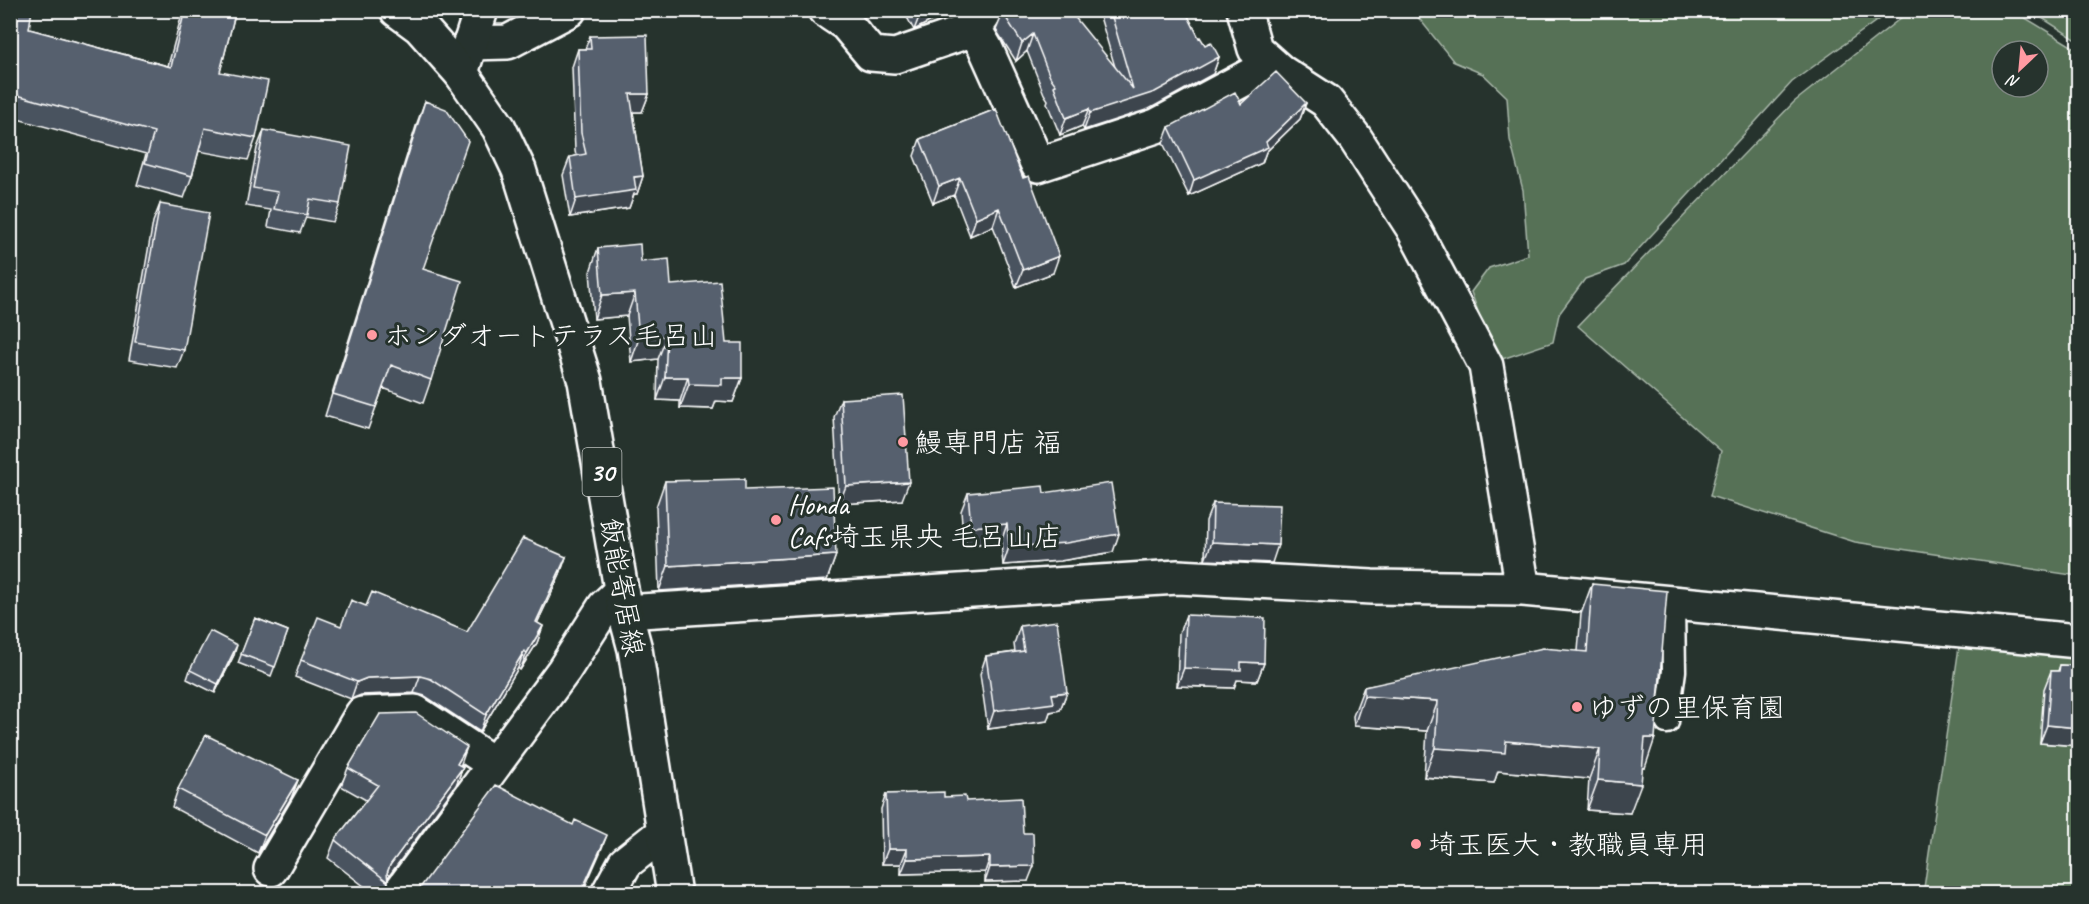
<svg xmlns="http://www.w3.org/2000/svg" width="2089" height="904" font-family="Caveat,'Klee One',sans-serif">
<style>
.green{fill:#567157;stroke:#aab8ab;stroke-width:1.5;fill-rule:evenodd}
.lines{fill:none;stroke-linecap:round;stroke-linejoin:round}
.service-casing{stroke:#fff;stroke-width:27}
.minor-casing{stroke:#fff;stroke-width:38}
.secondary-casing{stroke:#fff;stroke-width:38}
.primary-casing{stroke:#fff;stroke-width:38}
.service{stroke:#26332d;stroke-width:22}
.minor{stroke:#26332d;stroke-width:33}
.secondary{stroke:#26332d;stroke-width:33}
.primary{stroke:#26332d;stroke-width:33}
.wall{fill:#4a535f;stroke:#fff;stroke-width:1.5}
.shaded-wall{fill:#3c444d;stroke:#fff;stroke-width:1.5}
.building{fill:#56616e;stroke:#fff;stroke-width:1.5}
.poi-dot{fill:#ff9aa2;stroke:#26332d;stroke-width:2}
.labels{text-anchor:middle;stroke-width:6;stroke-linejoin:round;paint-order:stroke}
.shield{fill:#26332d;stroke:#bec2c0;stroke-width:1.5}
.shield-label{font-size:27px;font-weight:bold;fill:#fff}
.poi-label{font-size:28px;fill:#fff;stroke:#26332d;text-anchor:start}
.street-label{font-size:28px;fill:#fff;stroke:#26332d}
</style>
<rect width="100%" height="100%" fill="#26332d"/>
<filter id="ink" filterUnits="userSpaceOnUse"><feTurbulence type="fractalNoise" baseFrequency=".0167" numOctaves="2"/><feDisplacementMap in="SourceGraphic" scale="12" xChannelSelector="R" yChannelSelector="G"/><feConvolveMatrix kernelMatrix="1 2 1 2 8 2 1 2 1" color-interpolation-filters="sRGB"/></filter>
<g filter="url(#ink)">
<path class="green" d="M1911,10L2014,11L2078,50V576L1855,542L1710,496L1721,451L1578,326L1794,102ZM2002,51H2038V87H2002Z
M1413,11H1890L1792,82L1624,265L1585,279L1559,314L1553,342L1496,361L1471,292L1489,268L1528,255L1523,190L1510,140L1507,97L1483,74L1454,62Z
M2029,11H2078V41L2036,14Z
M1959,647L2078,657V893L1954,894L1924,888Z"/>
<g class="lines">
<defs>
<path id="service" d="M1667,722L1674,671L1673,605"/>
<path id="minor" d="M825,10L846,24L871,54L895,56L974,29L986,12
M1244,10L1255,49L1281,72L1326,101L1355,138L1413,228L1486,366L1523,589
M974,29L985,47L1038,165L1156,126L1272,64
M470,43L508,42L569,10
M625,612L1178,577L1372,587L1523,589L2078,641
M271,869L362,714L415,712L494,764
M399,894L564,670L605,606L621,591
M608,894L625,863L664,832"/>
<path id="secondary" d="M461,73L481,10"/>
<path id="primary" d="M397,10L420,27L461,73L499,128L519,170L585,381L625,612L635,649L674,894"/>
</defs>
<use href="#service" class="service-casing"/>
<use href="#minor" class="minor-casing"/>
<use href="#secondary" class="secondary-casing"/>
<use href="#primary" class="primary-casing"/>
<use href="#service" class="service"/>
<use href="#minor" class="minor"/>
<use href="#secondary" class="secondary"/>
<use href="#primary" class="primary"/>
</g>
<path class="wall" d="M10,10L29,29L168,66L183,10H236L220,72L256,138L248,160L199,151L192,176L184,198L137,185L146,154L10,117Z
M903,10H952L914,30Z
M1098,10H1185L1199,38L1205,45L1219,57L1213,74L1149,109L1084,130L1082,126L1060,135L1047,103L1048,100L1044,94L1027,51L1016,61L996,30L1003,13L1115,67Z
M590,36L649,94L642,112H633L643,176L637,194H634L629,208L570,217L563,175L570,157L576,156L575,151L572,67L578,49H585Z
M425,101L423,269L431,380L423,403L383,388L368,429L325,416L417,123Z
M1306,103L1300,119L1266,152L1262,163L1189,196L1163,143L1169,127L1241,104Z
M996,109L1053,273L1016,287L993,226L970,236L954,195L933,203L914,156L920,139Z
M264,130L340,204L333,222L306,217L300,233L268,227L271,210L246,206L257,148Z
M160,204L184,350L177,368L129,360L153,222Z
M598,248L641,262L671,285L726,343L742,378L733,402L716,401L713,409L680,408V401L657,400L658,359L631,362L627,316L594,319L590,272Z
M841,399L902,500L839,504L834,417Z
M665,481L745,490L836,555L827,580L659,591L656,507Z
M968,493H1044L1113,552L1060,561L1003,565L1001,542L964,545L961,511Z
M1213,503L1272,563L1205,560L1206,521Z
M566,557L560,574L537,623L543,626L537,643L520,670L518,668L480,732L425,696L414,693L361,695L351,699L295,677L301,660L341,626L467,632Z
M1592,584L1645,768H1642L1630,813L1587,810L1589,779L1498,771L1494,783L1424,777L1427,731L1354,726L1353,716L1364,687L1578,651L1581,614Z
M1186,615L1264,663L1257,681L1237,680L1234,688L1177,686L1179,633Z
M255,618L288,631L271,676L238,663Z
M1020,626L1067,692L1060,710L1050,712L1047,721L988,729L980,674L986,656L1015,652L1014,644Z
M234,655L215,693L187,679L190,670Z
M2060,665L2079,666V746L2040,743L2044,689L2051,671H2058Z
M460,765L463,767L456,785L388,878V882L384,894H374L328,858L335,840L366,800L341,786L348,768Z
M298,780L291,798L258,853L172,807L178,789Z
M886,794L944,797L966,801L1023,833L1028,881L985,882V872L901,874V864H882L881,809Z"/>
<path class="shaded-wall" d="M923,10H952L914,30L921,12Z
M1033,34L1027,51L1016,61L1022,43Z
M1219,57L1213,74L1149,109L1084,130L1090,113Z
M630,94H649L642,112H623Z
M1306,103L1300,119L1266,152L1262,163L1189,196L1194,180L1266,142Z
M1089,109L1082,126L1060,135L1066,118Z
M643,176L637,194H634L629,208L570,217L576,199L634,177Z
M960,178L954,195L933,203L939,186Z
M999,208L993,226L970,236L976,218Z
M1059,256L1053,273L1016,287L1023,270Z
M635,293L627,316L594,319L602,295Z
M667,336L658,359L631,362L639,338Z
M665,377H688L680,401L657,400Z
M722,378H742L733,402L716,401L713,409L680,408L689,384Z
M909,482L902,500L839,504L846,486Z
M1007,524L1001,542L964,545L971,527Z
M1119,534L1113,552L1060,561L1003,565L1009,547Z
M1212,542L1278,545L1272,563L1205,560Z
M836,555L827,580L659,591L668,566Z
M566,557L560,574L530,639L536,622Z
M543,626L537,643L520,670L527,653Z
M237,645L234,655L215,693L218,684Z
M524,651L518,668L480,732L486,715Z
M1241,662L1264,663L1257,681L1237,680L1234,688L1177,686L1184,668Z
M420,676L414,693L361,695L351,699L357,682L367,678Z
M1067,692L1060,710L1050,712L1047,721L988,729L994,711L1052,694Z
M1364,696L1438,701L1427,731L1354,726Z
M2047,725L2079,728V746L2040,743Z
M1645,738H1655L1645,768L1634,767Z
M1506,741L1600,749L1589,779L1498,771L1494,783L1424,777L1435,748Z
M467,747L461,764L450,782L457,764Z
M463,767L456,785L386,880L385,879L390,865Z
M298,780L291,798L258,853L265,835Z
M1598,780L1641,784L1630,813L1587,810Z
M607,835L600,853L582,894H580Z
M888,849H907L901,864H882Z
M990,857L985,872L901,874L907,859Z
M1034,866L1028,881L985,882L990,867Z"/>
<path class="building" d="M10,10H32L29,29L171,67L185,10H236L220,72L268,81L256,138L205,128L192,176L145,163L154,132L13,94L12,99L10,98Z
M1005,10H1069L1133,89L1110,10H1185L1199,38L1200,37L1205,45L1211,42L1219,57L1155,92L1090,113L1089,109L1066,118L1054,86L1056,85L1050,77L1033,34L1022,43L1003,13Z
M647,35L649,94H630L643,176L634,177L636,190L576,199L570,157L586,154L581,133L578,49H591L590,36Z
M1276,72L1306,103L1266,142L1268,147L1194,180L1169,127L1235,92L1241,104Z
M425,101L446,109L468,141L423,269L462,281L431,380L391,365L376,407L333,394Z
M996,109L1023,178L1029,176L1059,256L1023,270L999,208L976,218L960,178L939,186L920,139Z
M264,130L351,146L340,204L310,199L307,215L274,209L278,192L253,188Z
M160,204L209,213L184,350L135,342Z
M640,244L641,262L669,259L671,285L720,281L726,343H742V378H722V385L689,384L688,377H665L667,336L639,338L635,293L602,295L598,248Z
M903,395L909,482L846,486L841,399Z
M745,479V490L833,487L836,555L668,566L665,481Z
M1111,483L1119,534L1066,543L1009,547L1007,524L971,527L968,493L1043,486L1044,493Z
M1213,503L1280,505L1278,545L1212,542Z
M523,538L566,557L536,622L543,626L527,653L524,651L486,715L431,679L420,676L367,678L357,682L301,660L318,617L341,626L351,600L366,606L372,592L467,632Z
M1592,584L1667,591L1655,738H1645L1641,784L1598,780L1600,749L1506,741L1505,753L1435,748L1438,701L1364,696V687L1543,648L1587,652Z
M1186,615L1265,618L1264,663L1241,662V670L1184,668Z
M255,618L288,631L275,667L241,654Z
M1057,621L1067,692L1052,694L1054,703L994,711L986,656L1024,651L1020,626Z
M210,631L237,645L218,684L190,670Z
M2060,665L2079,666V728L2047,725L2051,671H2059Z
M416,713L467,747L457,764L463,767L390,865L387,873L388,882L335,840L378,785L348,768L380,714Z
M206,735L298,780L265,835L178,789Z
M496,785L573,825L575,820L607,835L580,894H413L420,888Z
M944,792V797L965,796L966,801L1021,798L1023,833H1033L1034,866L990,867V857L907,859V849H888L886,794Z
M754,891V894H742Z"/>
</g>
<g class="poi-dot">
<circle cx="372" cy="335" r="6"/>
<circle cx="903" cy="442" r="6"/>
<circle cx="776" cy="520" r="6"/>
<circle cx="1577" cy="707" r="6"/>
<circle cx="1416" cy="844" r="6"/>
</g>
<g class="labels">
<rect class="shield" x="582.5" y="448" width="39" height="48" rx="4.5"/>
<g class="shield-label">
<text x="602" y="481">30</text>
</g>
<g class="poi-label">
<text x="384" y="345">ホンダオートテラス毛呂山</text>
<text x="915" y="452">鰻専門店 福</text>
<text x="788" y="514">Honda<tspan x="788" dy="32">Cafs埼玉県央 毛呂山店</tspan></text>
<text x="1589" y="717">ゆずの里保育園</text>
<text x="1428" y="854">埼玉医大・教職員専用</text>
</g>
<g class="street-label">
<text transform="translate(623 587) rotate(80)" y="10">飯能寄居線</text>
</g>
</g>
<rect width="2089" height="904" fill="none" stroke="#26332d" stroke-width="36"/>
<rect x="18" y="18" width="2053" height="868" fill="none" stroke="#fff" stroke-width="2" filter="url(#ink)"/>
<g transform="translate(2020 69) rotate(206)"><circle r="28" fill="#26332d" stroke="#7d8581" stroke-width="1.5"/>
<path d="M0-4.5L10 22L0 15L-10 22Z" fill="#ff9aa2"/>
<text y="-9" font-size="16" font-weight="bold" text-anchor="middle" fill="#ffffff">N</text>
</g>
</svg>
